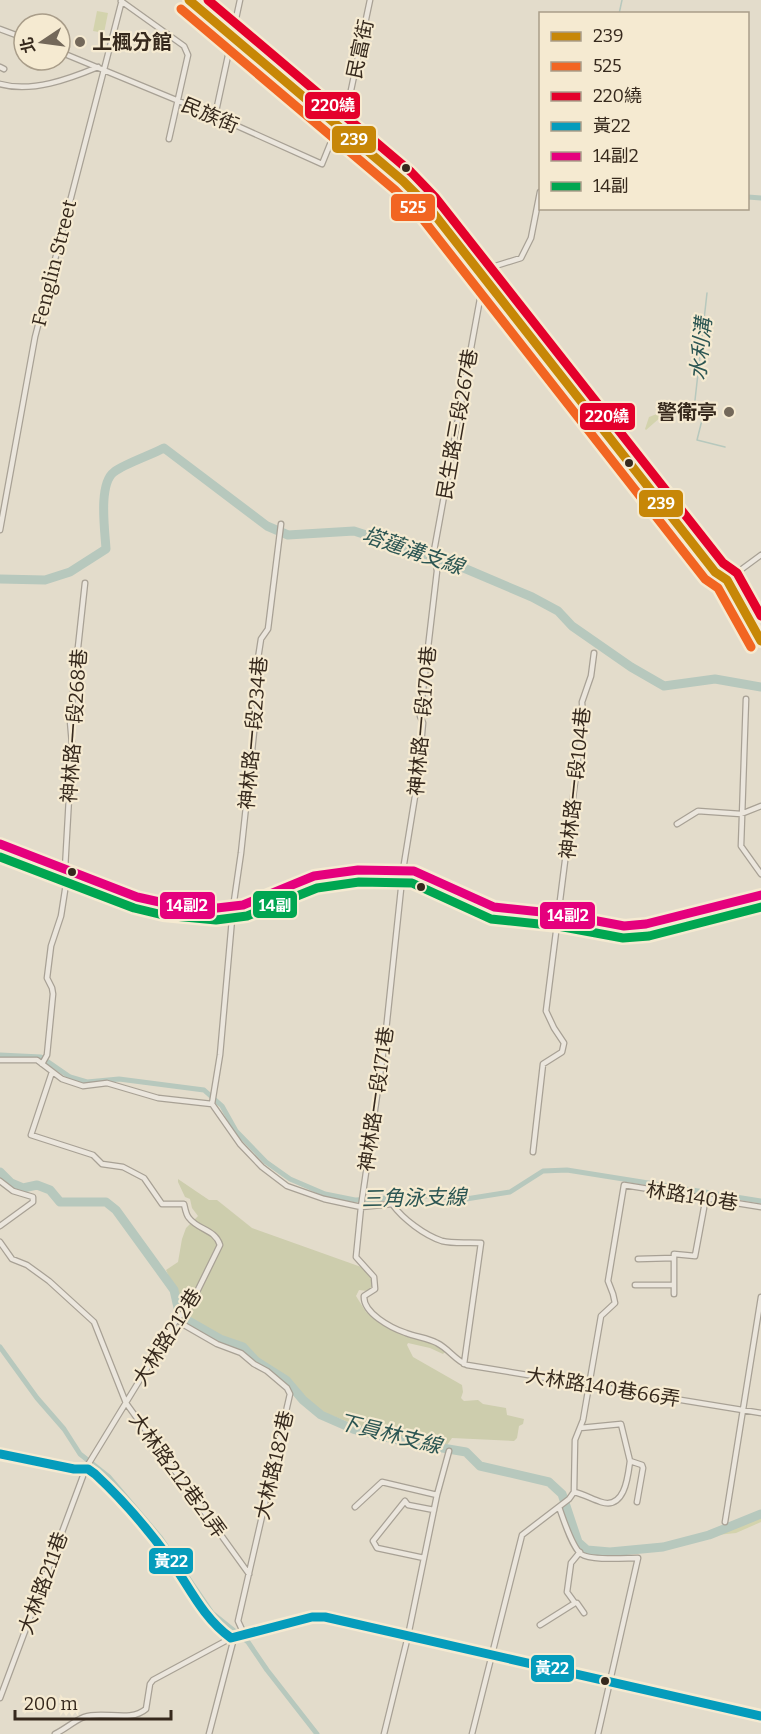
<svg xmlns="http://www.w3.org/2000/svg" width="761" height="1734" font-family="Bitter,'Noto Sans TC',serif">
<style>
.green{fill:#d3d3ad}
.cemetery{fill:#cdcdad}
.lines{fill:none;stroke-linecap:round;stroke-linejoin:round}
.stream{stroke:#b7c8bd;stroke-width:1.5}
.canal{stroke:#b7c8bd;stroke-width:5}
.river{stroke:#b7c8bd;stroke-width:9}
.street-casing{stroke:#a8a195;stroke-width:7}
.secondary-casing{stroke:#989084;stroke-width:9}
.primary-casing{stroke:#8d867b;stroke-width:10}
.street{stroke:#ebe6dd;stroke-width:4.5}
.secondary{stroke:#ebe6dd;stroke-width:7}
.primary{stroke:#e2dcce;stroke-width:8}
.bus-1-casing{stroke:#f5ead1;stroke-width:14}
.bus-2-casing{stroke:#f5ead1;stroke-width:14}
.bus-3-casing{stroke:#f5ead1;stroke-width:14}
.bus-4-casing{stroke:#f5ead1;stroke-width:14}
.bus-5-casing{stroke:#f5ead1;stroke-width:14}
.bus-6-casing{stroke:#f5ead1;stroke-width:14}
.bus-1{stroke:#c78707;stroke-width:9}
.bus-2{stroke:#f26522;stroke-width:9}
.bus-3{stroke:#e4002b;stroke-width:9}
.bus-4{stroke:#059cbc;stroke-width:9}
.bus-5{stroke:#e5007d;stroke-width:9}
.bus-6{stroke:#00a651;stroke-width:9}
.poi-dot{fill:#73685a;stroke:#f5ead1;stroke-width:2}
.bus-dot{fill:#36291d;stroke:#f5ead1;stroke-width:2}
.labels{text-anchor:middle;stroke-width:4.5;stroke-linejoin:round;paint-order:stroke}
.poi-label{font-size:20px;font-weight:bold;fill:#36291d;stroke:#f5ead1;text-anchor:start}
.street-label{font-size:20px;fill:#36291d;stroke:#f5ead1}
.water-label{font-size:21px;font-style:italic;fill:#2c5653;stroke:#f5ead1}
.line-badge{stroke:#f5ead1;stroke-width:2}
.badge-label{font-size:16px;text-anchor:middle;font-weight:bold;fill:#fff}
</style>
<rect width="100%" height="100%" fill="#e3dccb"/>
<path class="green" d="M97,11L108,13L104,33L93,31Z
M670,409L646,430L645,429L649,417Z
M761,1516V1522L736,1533L717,1535Z"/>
<path class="cemetery" d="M178,1179L209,1200H217L252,1228L364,1268L372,1275L373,1285L368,1291L359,1290L356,1296L366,1312L381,1323L412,1337L427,1340L438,1345L445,1352L443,1354L430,1348L408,1343L407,1345L413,1357L462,1385L463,1392L461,1398L464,1401L478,1400L483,1404L506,1408L507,1415L524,1419L523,1424L519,1426L517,1438L514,1441L452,1438L447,1445L369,1430L320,1411L307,1401L298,1388L279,1373L257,1359L243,1345L221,1337L187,1317L166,1270L178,1262L182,1239L186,1228L198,1216L192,1208L190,1199L185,1197L178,1182Z"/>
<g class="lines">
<path class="stream" d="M619,14L622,0
M707,293L694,409L704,412L697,440L725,447"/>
<path class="canal" d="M748,197L761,198
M0,1055L41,1057L70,1077L87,1082L119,1079L204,1090L222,1106L236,1131L266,1162L290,1179L325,1194L355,1200L381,1199L399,1194L466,1199L510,1192L543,1171L567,1170L761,1201
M0,1347L37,1398L64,1429L80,1454L109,1477L160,1537L212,1613L248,1642L267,1670L317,1734"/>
<path class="river" d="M0,579L45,580L70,572L106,549C105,531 98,484 114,472C124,464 151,455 164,448L267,526L288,535L354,531L452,563L532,597L558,611L572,626L631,667L664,686L715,679L761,687
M0,1172L11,1183L23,1188L37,1185L50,1190L60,1202H106L116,1210L174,1290L179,1312L185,1319L220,1339L243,1347L256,1361L286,1380L303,1400L321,1415L353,1429L407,1442L466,1452L480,1466L549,1482L562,1494L578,1542L587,1550L610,1552L663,1547L709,1535L761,1514"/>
<defs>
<path id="street" d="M121,1L184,46L188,55L169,139
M0,29L24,38
M60,52L215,116L322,164L350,95L370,0
M0,67L4,69
M0,84C32,93 69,79 98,67
M215,116L240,0
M489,268L521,258L531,238L540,192
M484,277L434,551L437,571L420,716L423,723L418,778L403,870L385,1040L361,1207L356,1257L374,1277L375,1289L364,1296C363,1313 391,1328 406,1333C416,1337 428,1338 437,1343C449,1349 455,1360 467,1365L761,1413
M281,524L268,629L261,639L257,665L258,695L241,853L233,908L220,1055L212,1104L240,1144L262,1167L287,1186L324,1199L361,1207L392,1204C403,1219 424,1235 442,1241C454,1244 469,1242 481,1243L464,1364
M0,530L35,337L122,0
M727,580L761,555
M746,699L741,846L761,874
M677,824L698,811L741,814L761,806
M65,869L72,744L70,721L85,583
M0,1060H37L62,1079L83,1086L107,1083L158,1098L212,1104
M42,1064L47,1055L53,994L52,988L47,978L51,946L61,916L68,871
M533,1152L543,1064L562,1052L564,1043L554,1028L546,1011L583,719L582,702L591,676L594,653
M0,1181L13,1191L33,1197V1202L0,1226
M0,1242L12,1259L27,1265L49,1281L94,1322L126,1403L249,1574
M638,1259L674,1258
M635,1285H674
M674,1294V1254L695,1256L706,1197
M177,1319L184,1325L217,1344L241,1353L254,1364L267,1371L287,1388L290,1394L238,1621L244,1634
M580,1428L621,1424L630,1461L642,1465L643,1468L637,1502
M574,1492C583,1494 592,1499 601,1502C625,1510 628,1476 630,1461
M355,1507L382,1482L437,1495
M559,1507C563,1518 572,1547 581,1554C591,1561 625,1558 638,1558L598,1734
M725,1522L761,1297
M424,1558L377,1548L373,1541L405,1501L408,1505L434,1510
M575,1603H577L584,1613
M540,1625L575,1603L567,1592L571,1563L580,1552
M0,1698L86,1468L177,1319L190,1306L220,1245C215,1229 198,1230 189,1218C186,1215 185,1208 184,1204H162L144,1178L123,1167L102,1164L93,1155L31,1135L52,1072
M55,1734C65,1729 74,1721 84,1717C103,1710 130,1723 146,1709L150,1684L153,1680L231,1638
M209,1734L234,1638
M384,1734L408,1636L437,1495L449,1451
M472,1734L522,1535L569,1499L574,1492L575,1440L583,1420L601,1316L615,1303L613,1294L608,1281L624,1185L761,1207"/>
<path id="secondary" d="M0,844L137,897L164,903L217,908L243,905L314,876L358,870L414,871L433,878L494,907L560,914L624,926L646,924L761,895
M0,1454L74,1469C79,1469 84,1468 88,1469C101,1474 158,1543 169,1558C186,1582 205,1623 231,1638L312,1617H325L761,1716"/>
<path id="primary" d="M189,0L403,181L427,205L670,513L715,572L726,580
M199,0L409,174L434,198L706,545C727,575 743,609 761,641"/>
</defs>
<use href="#street" class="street-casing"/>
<use href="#secondary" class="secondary-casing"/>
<use href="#primary" class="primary-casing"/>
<use href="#street" class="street"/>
<use href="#secondary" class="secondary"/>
<use href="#primary" class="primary"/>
<defs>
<path id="bus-1" d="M189,0L403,181L427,205L715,572L727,580L761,641"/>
<path id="bus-2" d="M181,9L395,190L418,213L705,579L718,588L751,647"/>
<path id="bus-3" d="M208,0L411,172L435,197L723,563L737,573L761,616"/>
<path id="bus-4" d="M0,1454L74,1469H88L95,1474C122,1499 147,1528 169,1558C189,1586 202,1617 231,1638L312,1617H325L761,1716"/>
<path id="bus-5" d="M0,844L137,897L164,903L217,908L243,905L314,876L358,870L414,871L494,907L560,914L624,926L646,924L761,895"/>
<path id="bus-6" d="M0,857L134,908L163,915L216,920L247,916L317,888L359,882L412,883L491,919L558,926L623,938L649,936L761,907"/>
</defs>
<use href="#bus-1" class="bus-1-casing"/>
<use href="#bus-2" class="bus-2-casing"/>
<use href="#bus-3" class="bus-3-casing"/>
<use href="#bus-4" class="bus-4-casing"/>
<use href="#bus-5" class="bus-5-casing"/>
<use href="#bus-6" class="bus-6-casing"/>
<use href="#bus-1" class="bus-1"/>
<use href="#bus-2" class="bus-2"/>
<use href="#bus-3" class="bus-3"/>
<use href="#bus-4" class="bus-4"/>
<use href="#bus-5" class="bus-5"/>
<use href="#bus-6" class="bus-6"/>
</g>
<g class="poi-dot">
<circle cx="80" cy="42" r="6"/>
<circle cx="729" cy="412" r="6"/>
</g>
<g class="bus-dot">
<circle cx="406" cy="168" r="5"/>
<circle cx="629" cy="463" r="5"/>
<circle cx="72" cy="872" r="5"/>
<circle cx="421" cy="887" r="5"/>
<circle cx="605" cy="1681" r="5"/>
</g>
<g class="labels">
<g class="poi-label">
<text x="92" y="49">上楓分館</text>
<text x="717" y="419" text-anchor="end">警衛亭</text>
</g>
<g class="street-label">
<text transform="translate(360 49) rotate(-78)" y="7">民富街</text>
<text transform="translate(210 115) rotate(23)" y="7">民族街</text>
<text transform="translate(54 263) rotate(-76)" y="7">Fenglin Street</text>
<text transform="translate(457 424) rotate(-80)" y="7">民生路三段267巷</text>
<text transform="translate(422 721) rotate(-85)" y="7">神林路一段170巷</text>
<text transform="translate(74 726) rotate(-86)" y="7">神林路一段268巷</text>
<text transform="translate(253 733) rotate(-85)" y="7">神林路一段234巷</text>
<text transform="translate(575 783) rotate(-84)" y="7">神林路一段104巷</text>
<text transform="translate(376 1099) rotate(-82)" y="7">神林路一段171巷</text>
<text transform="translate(692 1196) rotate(9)" y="7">林路140巷</text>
<text transform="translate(167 1337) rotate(-58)" y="7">大林路212巷</text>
<text transform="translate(603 1387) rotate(9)" y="7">大林路140巷66弄</text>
<text transform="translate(274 1465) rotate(-77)" y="7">大林路182巷</text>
<text transform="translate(178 1475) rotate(54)" y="7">大林路212巷21弄</text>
<text transform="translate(43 1583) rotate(-70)" y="7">大林路211巷</text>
</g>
<g class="water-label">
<text transform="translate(701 349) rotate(-84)" y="7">水利溝</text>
<text transform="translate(413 551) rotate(19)" y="7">塔蓮溝支線</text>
<text transform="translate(414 1198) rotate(-1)" y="7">三角泳支線</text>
<text transform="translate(390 1434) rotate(14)" y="7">下員林支線</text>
</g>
</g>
<g class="line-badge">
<rect x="304" y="91" width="57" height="29" rx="6" fill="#e4002b"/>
<rect x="331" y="125" width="46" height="29" rx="6" fill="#c78707"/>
<rect x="390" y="193" width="46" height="29" rx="6" fill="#f26522"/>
<rect x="579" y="402" width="57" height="29" rx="6" fill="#e4002b"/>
<rect x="638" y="489" width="46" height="29" rx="6" fill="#c78707"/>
<rect x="252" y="890" width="46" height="29" rx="6" fill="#00a651"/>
<rect x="159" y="891" width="57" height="29" rx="6" fill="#e5007d"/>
<rect x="539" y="901" width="57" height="29" rx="6" fill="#e5007d"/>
<rect x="148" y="1547" width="46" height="28" rx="6" fill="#059cbc"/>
<rect x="530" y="1654" width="45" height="29" rx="6" fill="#059cbc"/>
</g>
<g class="badge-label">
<text x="333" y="111">220繞</text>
<text x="354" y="145">239</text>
<text x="413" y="213">525</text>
<text x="607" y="422">220繞</text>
<text x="661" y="509">239</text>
<text x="275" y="911">14副</text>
<text x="187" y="911">14副2</text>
<text x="568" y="921">14副2</text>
<text x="171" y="1567">黃22</text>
<text x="552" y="1674">黃22</text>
</g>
<rect x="539" y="12" width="210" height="198" fill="#f5ead1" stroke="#a99d89" stroke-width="1.5"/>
<rect x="551" y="32" width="30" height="9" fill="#c78707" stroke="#a99d89" stroke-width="1.5"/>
<text x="593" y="42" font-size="18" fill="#36291d">239</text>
<rect x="551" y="62" width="30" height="9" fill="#f26522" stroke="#a99d89" stroke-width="1.5"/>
<text x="593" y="72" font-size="18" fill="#36291d">525</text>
<rect x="551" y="92" width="30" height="9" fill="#e4002b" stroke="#a99d89" stroke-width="1.5"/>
<text x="593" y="102" font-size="18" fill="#36291d">220繞</text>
<rect x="551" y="122" width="30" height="9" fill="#059cbc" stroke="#a99d89" stroke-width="1.5"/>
<text x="593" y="132" font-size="18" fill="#36291d">黃22</text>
<rect x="551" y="152" width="30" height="9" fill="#e5007d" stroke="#a99d89" stroke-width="1.5"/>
<text x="593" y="162" font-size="18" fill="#36291d">14副2</text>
<rect x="551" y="182" width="30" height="9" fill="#00a651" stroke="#a99d89" stroke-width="1.5"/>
<text x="593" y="192" font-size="18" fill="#36291d">14副</text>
<g transform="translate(42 42) rotate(257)"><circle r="28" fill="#f5ead1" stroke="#a99d89" stroke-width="1.5"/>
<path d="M0-4.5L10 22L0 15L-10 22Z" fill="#73685a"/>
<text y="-9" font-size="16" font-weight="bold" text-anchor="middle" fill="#36291d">北</text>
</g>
<path d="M15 1710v9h156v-9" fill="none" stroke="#36291d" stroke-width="3"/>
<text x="24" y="1710" font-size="18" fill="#36291d" stroke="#f5ead1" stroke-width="4.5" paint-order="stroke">200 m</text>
</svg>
